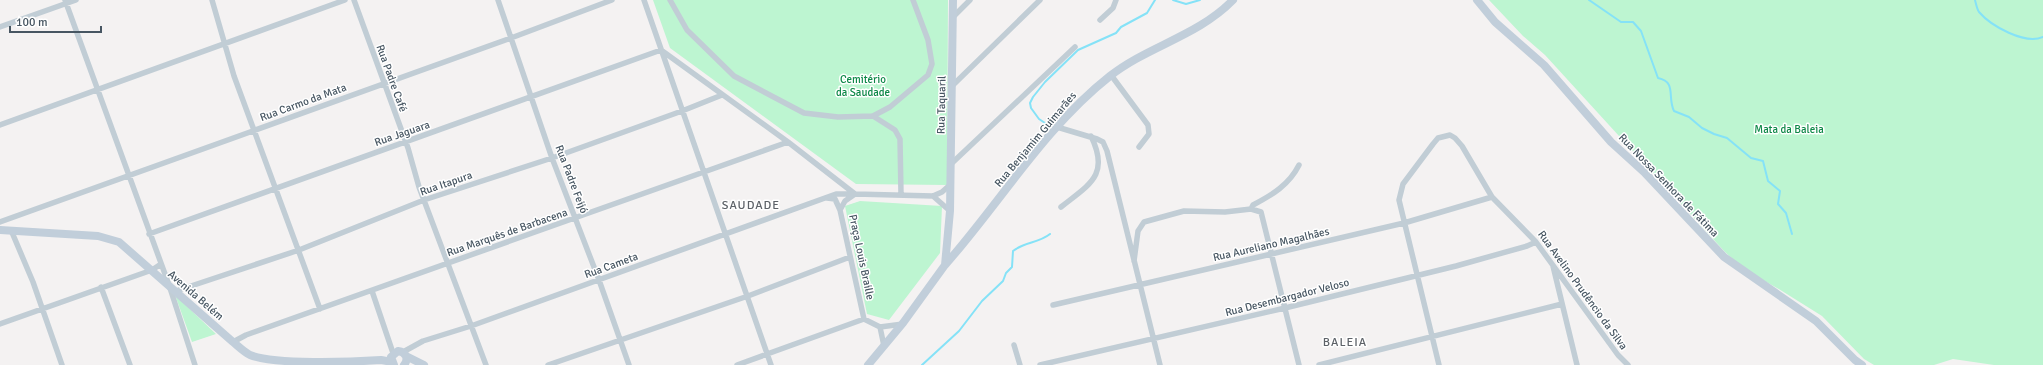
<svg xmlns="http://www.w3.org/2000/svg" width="2043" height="365" font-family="Signika,sans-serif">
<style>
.green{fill:#bdf5d1}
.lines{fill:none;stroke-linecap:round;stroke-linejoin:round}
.stream{stroke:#85e2f7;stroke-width:2}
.street{stroke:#c1cdd5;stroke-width:5.5}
.secondary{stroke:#c1ceda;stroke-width:8}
.labels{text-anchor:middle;stroke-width:3;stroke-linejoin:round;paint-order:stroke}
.street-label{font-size:11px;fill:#475662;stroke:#fff}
.park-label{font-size:11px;fill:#0d8847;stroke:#fff}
.neighbourhood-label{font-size:12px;letter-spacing:1px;fill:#5d6268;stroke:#fff}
</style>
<rect width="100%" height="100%" fill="#f4f2f2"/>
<path class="green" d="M653,0H948L947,185L856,184L670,48Z
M1489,0H2043V365H1994L1953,359L1934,365H1874L1864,359L1822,316L1777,288L1745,270L1725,252L1545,55L1523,36Z
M860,201L942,206L940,253L889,320L867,314L845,206Z
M175,295L216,334L192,342Z"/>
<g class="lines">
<path class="stream" d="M1173,0L1186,4L1200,0
M1589,0L1621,22H1633L1641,31L1658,78C1677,82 1667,97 1674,111L1689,117L1702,128L1714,134L1727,138L1751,158L1763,161L1768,181L1780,191L1778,204L1786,213L1792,234
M1975,0C1976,4 1977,9 1979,12C1991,26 2025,45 2043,37
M1051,127L1039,119L1031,108L1030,103L1033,97L1045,82L1078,50L1116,33L1121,27L1147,13L1155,0
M922,365L959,331L982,301L1003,281L1006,273L1012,267L1013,251C1024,242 1039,243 1050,234"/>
<path class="street" d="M65,0L169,285L195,365
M212,0L234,76L320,309
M354,0L408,148L419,187L486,365
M498,0L552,158L599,280L629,365
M644,0L771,365
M670,0L687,30L734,76L804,113L838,117L873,116L890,107L928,75L932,64L928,40L913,0
M953,17L970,0
M1100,20L1113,8L1116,0
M0,27L76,0
M1111,75L1148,125L1149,134L1139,147
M952,86L1040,0
M873,116L895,130L900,139L901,194
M0,125L345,0
M1057,127L1097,139L1103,142L1107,151L1160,365
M951,164L1075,47
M933,196L950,211
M827,198L835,199L840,210
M1061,207C1090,184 1110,175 1091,136
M1251,209L1253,205C1272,195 1289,185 1299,165
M0,222L511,38L612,0
M11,230L33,282L62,365
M149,234L661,50L788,142L855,194
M1134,261L1138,231L1144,222L1184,211L1225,212L1251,209L1261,212L1299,365
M1553,266L1577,365
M101,287L130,365
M176,291L299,250L424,200L552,158L682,111L722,95
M372,291L393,353
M1053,305L1404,223L1492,197
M0,324L152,270L161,264
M903,324L880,327L864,319L840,210L845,201L855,194L933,196L942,192L951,184
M880,327L884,346
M233,342L246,335L788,142
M1014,345L1020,365
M403,352L423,341L471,326L836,194H855
M548,365L748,296L850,257
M737,365L864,319
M1040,365L1285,308L1456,266L1527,246L1536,242
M1319,365L1562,304
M1439,365L1399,200L1403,184L1433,144L1438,138L1450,135L1455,138L1462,146L1492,197L1536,242L1618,355L1628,365"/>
<path class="secondary" d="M1477,0L1495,22L1544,65L1611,142L1644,172L1724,257L1816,321L1855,360L1862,365
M0,230L98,236L119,242L233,342C238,346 244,352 250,355C274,365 351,362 381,360L392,362
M945,265C1000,203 1044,128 1110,76C1148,46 1198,36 1233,0
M406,356L424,365
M394,365L391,357L398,351C406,352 409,359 404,365
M868,365L903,323L945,265L950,211L953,0"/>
</g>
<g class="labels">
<g class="street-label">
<text transform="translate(392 78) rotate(70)" y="4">Rua Padre Café</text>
<text transform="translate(303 102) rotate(-20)" y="4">Rua Carmo da Mata</text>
<text transform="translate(941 105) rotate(-89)" y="4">Rua Taquaril</text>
<text transform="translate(402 133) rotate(-19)" y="4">Rua Jaguara</text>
<text transform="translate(1035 139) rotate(-50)" y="4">Rua Benjamim Guimarães</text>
<text transform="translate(572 179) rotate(69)" y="4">Rua Padre Feijó</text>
<text transform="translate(446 183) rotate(-19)" y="4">Rua Itapura</text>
<text transform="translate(1669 185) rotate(46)" y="4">Rua Nossa Senhora de Fátima</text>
<text transform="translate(507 232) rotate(-19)" y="4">Rua Marquês de Barbacena</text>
<text transform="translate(1271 244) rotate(-13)" y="4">Rua Aureliano Magalhães</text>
<text transform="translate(862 257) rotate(78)" y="4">Praça Louis Braille</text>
<text transform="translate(611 265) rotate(-20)" y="4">Rua Cameta</text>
<text transform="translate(1583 290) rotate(54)" y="4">Rua Avelino Prudêncio da Silva</text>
<text transform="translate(196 295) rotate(41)" y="4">Avenida Belém</text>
<text transform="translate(1287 297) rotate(-14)" y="4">Rua Desembargador Veloso</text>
</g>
<g class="park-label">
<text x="863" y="83">Cemitério<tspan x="863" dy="13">da Saudade</tspan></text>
<text x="1789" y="133">Mata da Baleia</text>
</g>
<g class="neighbourhood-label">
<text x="751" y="209">SAUDADE</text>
<text x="1345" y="346">BALEIA</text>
</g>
</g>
<path d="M10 26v6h91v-6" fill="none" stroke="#475662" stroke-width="2"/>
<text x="16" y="26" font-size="12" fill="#475662" stroke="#ffffff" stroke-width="3" paint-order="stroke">100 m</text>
</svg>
